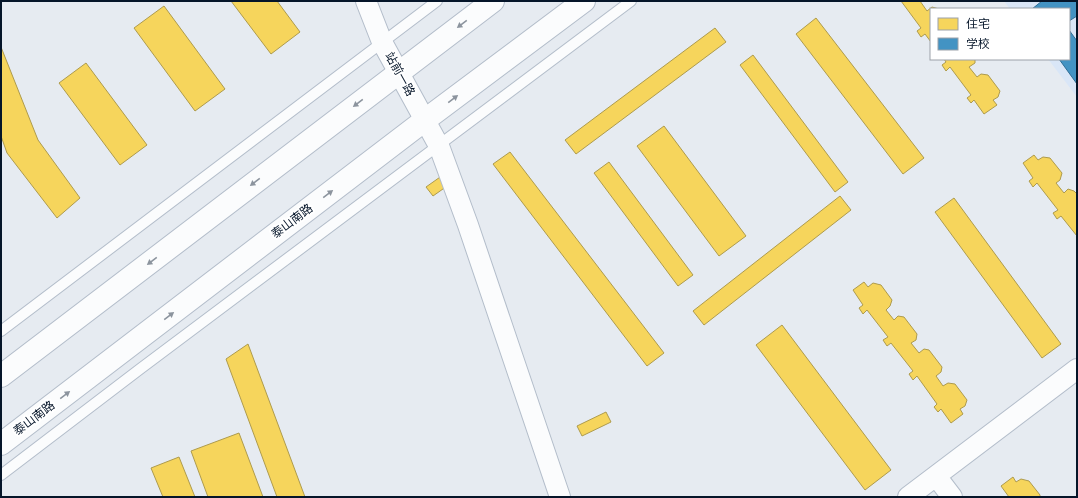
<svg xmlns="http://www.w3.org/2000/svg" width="1078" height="498" font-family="Raleway,'Noto Sans SC',sans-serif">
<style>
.built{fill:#d9e6f7}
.homes{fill:#f6d55c;stroke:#ae9b4d}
.schools{fill:#4393c3;stroke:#306d95}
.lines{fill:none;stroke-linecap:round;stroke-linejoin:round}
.lane-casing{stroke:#b3bdca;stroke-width:12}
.street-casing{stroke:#b3bdca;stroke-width:22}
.secondary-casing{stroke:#b3bdca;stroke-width:24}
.lane{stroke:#fbfcfd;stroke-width:10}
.street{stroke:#fbfcfd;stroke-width:20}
.secondary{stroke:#fbfcfd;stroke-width:22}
.oneway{fill:#8c949e}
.labels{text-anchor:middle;stroke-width:4;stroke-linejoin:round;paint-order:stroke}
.street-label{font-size:12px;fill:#051529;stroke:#fff}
</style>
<rect width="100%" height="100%" fill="#e6ebf1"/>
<path class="built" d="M1004,1H1077V97L1048,59H1069V9H1010Z"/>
<path class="homes" d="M231,1H277L300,32L271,54Z
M901,1H920L927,11L932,7L939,9H931V42L925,34L921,37L917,31L921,28Z
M164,6L225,89L195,111L134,28Z
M816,18L924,158L903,174L796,34Z
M715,28L726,42L576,154L565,140Z
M1,47L38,140L80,198L57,218L7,153L1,136Z
M753,55L848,182L835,192L740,65Z
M944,59H975V63L969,67L977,77L981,74L988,75L1000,91L998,97L993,100L997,105L984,114L974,100L971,103L967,98L971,95L950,67L946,71L942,65L946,62Z
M86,63L147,145L120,165L59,83Z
M664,126L746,236L719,256L637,146Z
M510,152L664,353L647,366L493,164Z
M1034,155L1038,160L1043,157L1050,158L1062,173L1060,180L1056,183L1064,193L1068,189L1074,191L1077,194V236L1061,216L1057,219L1053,213L1058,210L1037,183L1033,187L1029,181L1033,178L1023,163Z
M609,162L693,275L678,286L594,173Z
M443,175L450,184L433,196L426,187Z
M840,196L851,210L704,325L693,311Z
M954,198L1061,344L1042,358L935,212Z
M864,282L868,287L873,283L881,285L892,300L890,306L886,310L894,320L898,316L904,317L917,334L916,340L911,343L919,353L924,349L929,350L942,367L941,372L936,376L943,386L948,383L955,384L967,400L965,406L960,409L963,414L951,423L941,409L938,412L934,407L937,404L917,376L913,380L909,374L913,371L891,343L887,346L883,340L888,337L867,310L863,314L859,308L863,305L853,290Z
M782,325L891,470L865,490L756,345Z
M248,344L305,497H277L226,359Z
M606,412L611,422L582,436L577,426Z
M239,433L263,497H208L191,451Z
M179,457L195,497H163L151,468Z
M1013,477L1016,482L1021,479L1029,481L1040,495V497H1009L1001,486Z"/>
<path class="schools" d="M1042,1H1077V16L1069,21V9H1032Z
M1069,30L1077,41V84L1059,59H1069Z"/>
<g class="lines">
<defs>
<path id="lane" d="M1,331L437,1
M1,475L140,369L631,1"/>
<path id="street" d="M366,1L382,42L439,146L468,225L560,497
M936,476L952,497
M908,497L1077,369"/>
<path id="secondary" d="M1,376L493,1
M1,444L425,120L584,1"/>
</defs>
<use href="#lane" class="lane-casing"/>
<use href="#street" class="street-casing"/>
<use href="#secondary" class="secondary-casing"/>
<use href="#lane" class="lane"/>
<use href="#street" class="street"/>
<use href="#secondary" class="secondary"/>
</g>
<defs><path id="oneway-solid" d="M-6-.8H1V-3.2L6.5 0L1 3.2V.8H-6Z"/></defs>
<g class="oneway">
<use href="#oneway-solid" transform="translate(462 24) rotate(143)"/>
<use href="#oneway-solid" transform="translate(453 99) rotate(-37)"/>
<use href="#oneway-solid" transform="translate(358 103) rotate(143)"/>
<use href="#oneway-solid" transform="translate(255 182) rotate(143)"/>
<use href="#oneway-solid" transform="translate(328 194) rotate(-37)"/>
<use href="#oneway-solid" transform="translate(152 261) rotate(143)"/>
<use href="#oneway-solid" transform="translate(169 316) rotate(-37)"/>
<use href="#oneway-solid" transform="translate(65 395) rotate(-37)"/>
</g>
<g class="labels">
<g class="street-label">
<text transform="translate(400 74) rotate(61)" y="4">站前一路</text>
<text transform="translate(292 221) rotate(-37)" y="4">泰山南路</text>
<text transform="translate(34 418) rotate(-37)" y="4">泰山南路</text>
</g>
</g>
<rect width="1078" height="498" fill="none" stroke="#051529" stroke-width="4"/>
<rect x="930" y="8" width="140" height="52" fill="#ffffff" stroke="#9ba1a9"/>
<rect x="938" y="18" width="20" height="12" fill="#f6d55c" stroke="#9ba1a9"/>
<text x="966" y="28" font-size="12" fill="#051529">住宅</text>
<rect x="938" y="38" width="20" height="12" fill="#4393c3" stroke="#9ba1a9"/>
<text x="966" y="48" font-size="12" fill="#051529">学校</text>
</svg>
